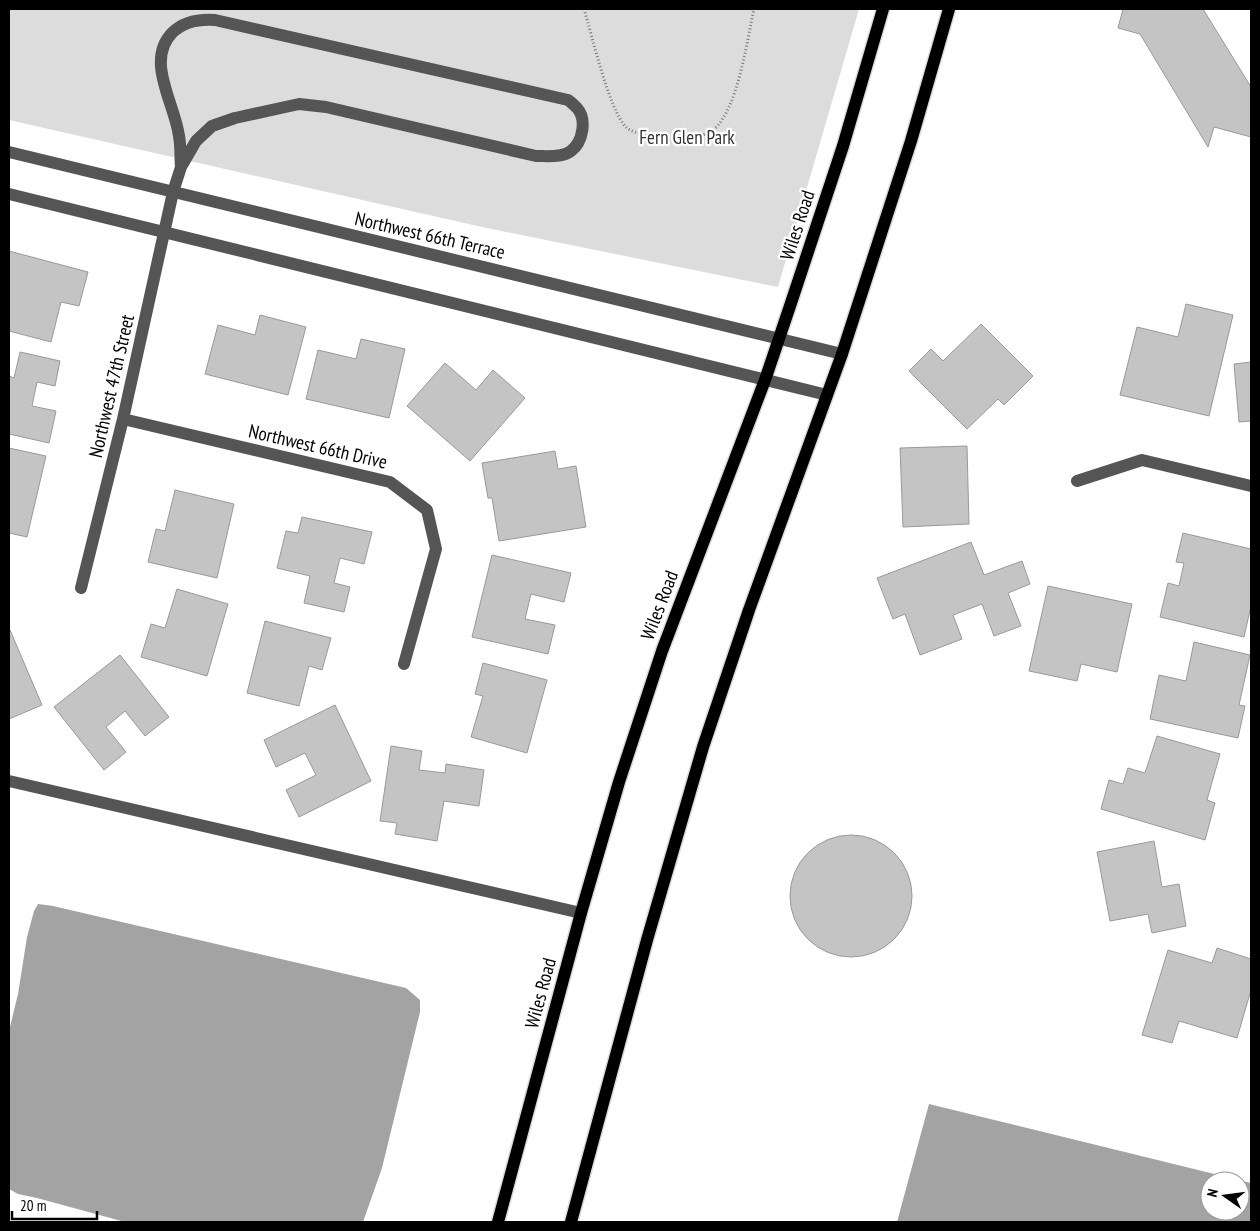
<svg xmlns="http://www.w3.org/2000/svg" width="1260" height="1231" font-family="'PT Sans Narrow',sans-serif">
<style>
.green{fill:#dcdcdc}
.water{fill:#a3a3a3;fill-rule:evenodd}
.building{fill:#c4c4c4;stroke:#999}
.lines{fill:none;stroke-linecap:round;stroke-linejoin:round}
.major-casing{stroke:#dbdbdb;stroke-width:15}
.path{stroke:#777;stroke-width:3;stroke-dasharray:1 2.5;stroke-linecap:butt}
.minor{stroke:#555;stroke-width:12}
.major{stroke:#000;stroke-width:12}
.labels{text-anchor:middle;stroke-width:4.5;stroke-linejoin:round;paint-order:stroke}
.park-label{font-size:19px;fill:#333;stroke:#fff}
.street-label{font-size:19px;fill:#000;stroke:#fff}
</style>
<rect width="100%" height="100%" fill="#fff"/>
<path class="green" d="M9,9H859L778,287L482,227L9,120Z"/>
<path class="water" d="M38,904L53,906L406,988L420,1000V1012L382,1168L363,1222H125L37,1198L18,1194L9,1189V1031L18,994L27,937L34,911Z
M929,1104L1251,1183V1222H897ZM1210,1181H1240V1211H1210Z"/>
<path class="building" d="M1123,9H1203L1251,87V137L1214,127L1208,147L1140,34L1118,28Z
M9,251L88,272L79,306L61,302L51,342L9,331Z
M1186,304L1233,315L1209,416L1120,395L1137,327L1178,337Z
M260,315L306,327L288,395L205,374L218,325L255,335Z
M981,324L1033,376L1004,405L998,399L967,429L909,371L931,349L943,361Z
M361,339L405,349L389,418L306,399L318,350L356,359Z
M20,352L60,361L55,386L37,382L32,406L56,411L49,443L9,434V376L14,378Z
M1251,362V421L1239,422L1234,364Z
M445,363L476,390L493,370L525,398L470,461L407,406Z
M967,446L969,524L903,527L900,448Z
M9,448L46,456L27,537L9,533Z
M555,451L558,469L576,466L586,527L499,541L492,498H488L482,463Z
M175,490L234,504L217,578L148,562L156,529L165,531Z
M302,517L372,532L364,564L340,558L334,583L350,587L344,612L304,603L310,576L277,568L286,531L298,533Z
M1183,533L1251,549V606L1244,637L1160,617L1168,583L1179,586L1184,563L1176,562Z
M971,542L984,575L1022,561L1030,584L1008,593L1021,626L994,636L982,604L953,615L962,639L920,655L905,614L893,619L877,578Z
M492,555L571,573L564,602L531,594L525,619L555,625L548,654L472,637Z
M1048,586L1132,604L1117,672L1081,664L1077,681L1029,671Z
M177,589L228,604L207,676L141,657L151,624L165,628Z
M265,621L331,638L322,670L309,666L299,706L247,693Z
M9,630H10L42,705L9,719Z
M1194,642L1250,655L1239,705L1245,706L1238,738L1150,719L1159,675L1186,681Z
M120,655L169,717L145,736L125,711L106,727L126,752L104,770L54,707Z
M483,663L547,680L527,753L471,737L483,696L475,694Z
M335,705L371,781L299,817L286,790L316,775L305,753L276,767L264,740Z
M1157,736L1220,754L1207,800L1215,803L1205,840L1101,809L1109,780L1123,784L1128,768L1145,773Z
M391,746L422,751L419,770L445,773L446,764L484,770L479,806L444,801L437,841L395,834L397,823L380,821Z
M790 896a61 61 0 1 1 122 0a61 61 0 1 1-122 0Z
M1154,841L1162,887L1179,884L1186,926L1152,933L1148,914L1110,921L1097,852Z
M1217,948L1251,959V990L1237,1038L1179,1021L1172,1043L1142,1035L1168,950L1212,963Z"/>
<g class="lines">
<defs>
<path id="major" d="M498,1222L581,913L619,782L662,651L765,380L791,303L843,146L883,9
M571,1222L647,940L703,747L749,610L842,354L911,141L949,9"/>
</defs>
<use href="#major" class="major-casing"/>
<path class="path" d="M584,9C592,35 609,110 626,127C633,134 659,139 669,140C680,140 704,137 713,130C738,110 747,40 754,9"/>
<path class="minor" d="M9,152L842,354
M9,194L827,395
M123,419L390,482L427,510L436,549L404,664
M1077,481L1142,460L1251,486
M81,588L123,419L173,192L181,167L196,141L212,126L235,118L299,104L326,107L536,156C546,156 562,158 571,151C583,142 587,119 577,108C574,105 571,102 568,100L215,20C199,19 184,21 172,33C145,61 175,104 179,136C181,146 180,156 181,167
M9,781L581,913"/>
<use href="#major" class="major"/>
</g>
<g class="labels">
<g class="park-label">
<text x="687" y="144">Fern Glen Park</text>
</g>
<g class="street-label">
<text transform="translate(797 225) rotate(-72)" y="7">Wiles Road</text>
<text transform="translate(430 235) rotate(13)" y="7">Northwest 66th Terrace</text>
<text transform="translate(111 386) rotate(-77)" y="7">Northwest 47th Street</text>
<text transform="translate(318 446) rotate(13)" y="7">Northwest 66th Drive</text>
<text transform="translate(659 605) rotate(-69)" y="7">Wiles Road</text>
<text transform="translate(540 993) rotate(-75)" y="7">Wiles Road</text>
</g>
</g>
<rect width="1260" height="1231" fill="none" stroke="#000000" stroke-width="20"/>
<g transform="translate(1225 1196) rotate(284)"><circle r="24" fill="#ffffff" stroke="#999999"/>
<path d="M0-4L9 19L0 12L-9 19Z" fill="#000000"/>
<text y="-8" font-size="14" font-weight="bold" text-anchor="middle" fill="#000000">N</text>
</g>
<path d="M12 1211v8h85v-8" fill="none" stroke="#000000" stroke-width="2.5"/>
<text x="20" y="1211" font-size="15" fill="#000000" stroke="#ffffff" stroke-width="4" paint-order="stroke">20 m</text>
</svg>
